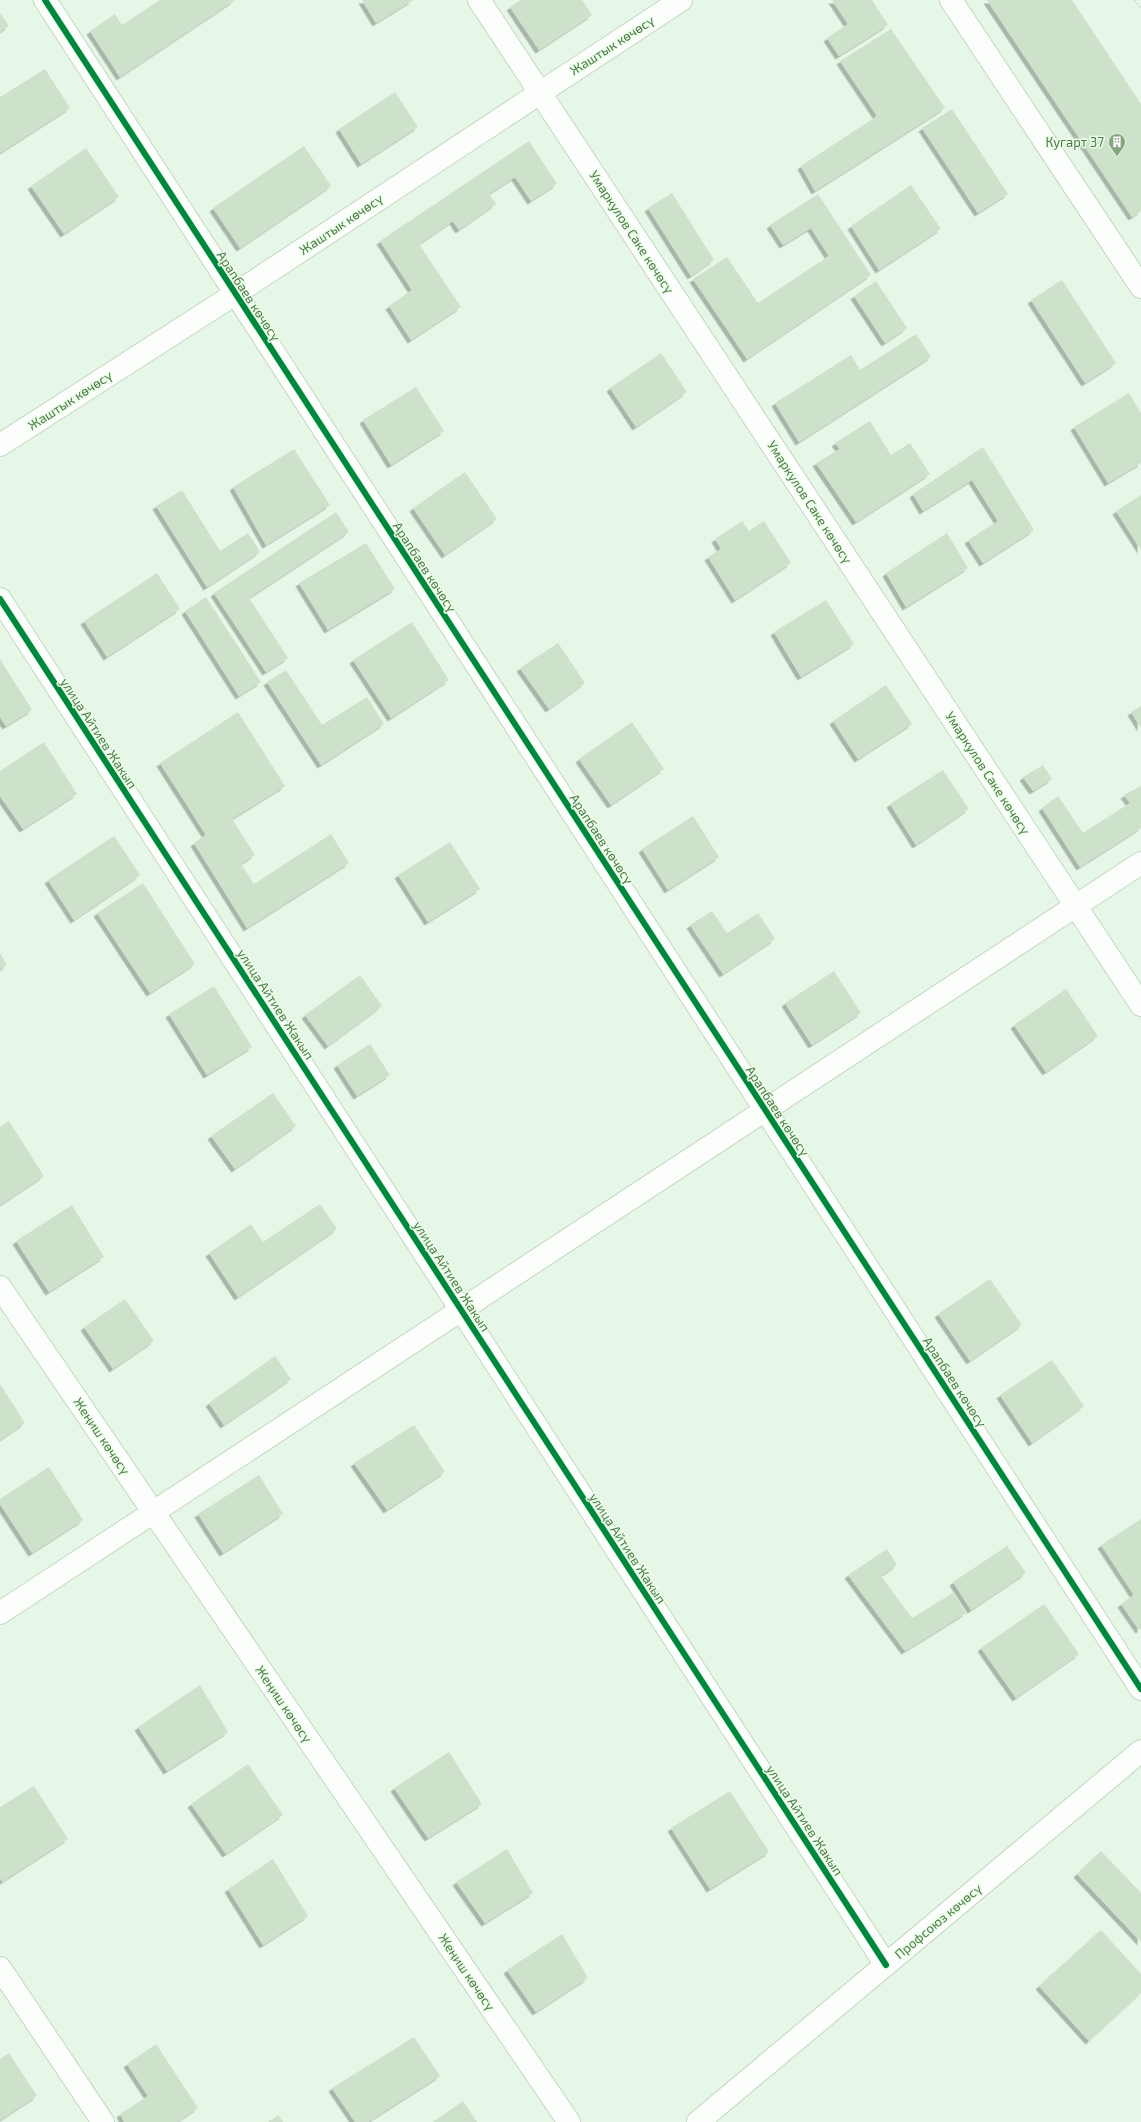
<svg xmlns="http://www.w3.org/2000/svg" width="1141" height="2122" font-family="'Exo 2',sans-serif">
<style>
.building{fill:#cee2cb;filter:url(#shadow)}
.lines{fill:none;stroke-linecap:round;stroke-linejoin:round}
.street-casing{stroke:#c5d6c2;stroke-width:24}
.secondary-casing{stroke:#c2d6c0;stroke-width:24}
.path{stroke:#c9d6c5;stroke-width:2.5;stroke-dasharray:1 3;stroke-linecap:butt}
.street{stroke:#fbfefb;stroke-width:22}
.secondary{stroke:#fbfefb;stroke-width:22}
.cycleway-casing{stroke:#e9ffe9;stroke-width:8}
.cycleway{stroke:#00873e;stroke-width:6}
.labels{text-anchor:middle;stroke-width:3;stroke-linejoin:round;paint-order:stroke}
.street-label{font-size:13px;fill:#517745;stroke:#e9ffe9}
.poi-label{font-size:13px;fill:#517745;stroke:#e9ffe9;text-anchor:end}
</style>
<defs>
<filter id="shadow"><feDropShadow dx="-3.5" dy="3.5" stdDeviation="0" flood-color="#0004"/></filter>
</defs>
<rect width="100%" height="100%" fill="#e7f7e7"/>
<path class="building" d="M160,0H235L120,77L90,31L115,14L122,25Z
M362,0H413L376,23Z
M521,0H582L592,15L539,50L510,7Z
M832,0H872L888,25L839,56L827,38L848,24Z
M987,0H1072L1141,104V211L1132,217Z
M0,13L9,26L0,32Z
M891,29L945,108L815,191L801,166L877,116L840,61Z
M45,69L70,108L0,153V97Z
M395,92L418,127L361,164L339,129Z
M952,109L1008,194L978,213L922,128Z
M529,141L557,184L531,201L515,177L489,194L496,204L459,230L453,221L419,244L461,307L411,340L389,306L412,290L380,241Z
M304,146L331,186L240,248L213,208Z
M86,148L119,197L64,234L31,186Z
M911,185L941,229L879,270L851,226Z
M672,193L714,260L691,276L648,208Z
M818,194L871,275L747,359L693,279L727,257L758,303L829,256L811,228L783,245L770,225Z
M1062,280L1116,363L1085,383L1031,300Z
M876,281L907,328L885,343L854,296Z
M916,334L931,357L799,442L775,403L851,355L860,370Z
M661,353L687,392L636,427L610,388Z
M416,387L444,431L391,465L363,420Z
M1129,393L1141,413V463L1108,483L1074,427Z
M870,421L891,455L910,443L930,474L856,522L816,463L840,449L835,443Z
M983,447L1034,530L983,563L968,540L998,521L972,480L923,511L913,494Z
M294,449L330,505L266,545L233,487Z
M465,472L497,519L445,555L413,508Z
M182,490L220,551L248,533L260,552L207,587L156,506Z
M1141,495V550L1116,511Z
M336,512L349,532L249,598L288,658L266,672L214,593Z
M742,521L749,531L764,521L791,563L735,600L708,557L721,549L715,539Z
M947,533L968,568L906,607L886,573Z
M366,543L395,589L328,630L299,583Z
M157,573L180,609L107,657L84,621Z
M206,597L261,682L239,696L185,611Z
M826,600L854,644L801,677L774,632Z
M412,622L449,680L391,718L353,660Z
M558,643L585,683L549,709L520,668Z
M0,659L32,710L6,726L0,717Z
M286,670L322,725L367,697L384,724L321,765L267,682Z
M886,685L912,724L858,759L833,721Z
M1141,706V728L1131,712Z
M238,712L285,786L232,819L255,855L241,864L254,884L331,834L349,863L247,928L194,843L206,835L160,763Z
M632,722L664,769L611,805L579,759Z
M44,742L77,794L23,829L0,796V771Z
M1043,765L1052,779L1033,791L1023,777Z
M943,770L969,809L916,845L890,804Z
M1141,786V828L1080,867L1042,808L1058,796L1083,833L1130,803L1124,795Z
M693,816L719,857L668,890L642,849Z
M114,836L140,875L74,920L48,880Z
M450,842L480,889L428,922L398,875Z
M143,883L195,964L150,993L97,913Z
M712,911L727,933L758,913L775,939L723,974L690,925Z
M0,953L7,965L0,970Z
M834,971L861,1013L812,1045L785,1003Z
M360,975L382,1006L328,1046L305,1015Z
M214,986L252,1047L207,1075L169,1014Z
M1066,989L1098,1036L1046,1072L1014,1025Z
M370,1044L390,1075L357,1096L337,1065Z
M273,1093L296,1126L235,1169L211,1136Z
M9,1121L44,1176L0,1205V1127Z
M320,1204L337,1229L238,1297L209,1253L251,1224L263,1242Z
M72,1205L104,1257L49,1292L16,1241Z
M990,1279L1022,1325L970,1361L938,1314Z
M125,1299L154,1341L113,1369L84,1327Z
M275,1356L291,1379L224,1425L209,1403Z
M1052,1360L1084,1406L1032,1443L1000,1395Z
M0,1384L25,1423L0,1440Z
M414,1425L445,1472L387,1510L354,1463Z
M49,1467L83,1520L32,1553L0,1504V1499Z
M259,1475L283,1514L223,1553L198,1514Z
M1141,1519V1629L1139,1630L1121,1604L1134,1595L1101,1545Z
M1007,1546L1026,1573L971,1610L953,1582Z
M887,1549L897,1565L881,1576L912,1618L953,1593L966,1613L905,1651L848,1575Z
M1044,1604L1079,1654L1016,1698L981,1648Z
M200,1685L228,1732L167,1771L138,1727Z
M449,1752L482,1804L428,1838L394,1788Z
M248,1764L283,1815L226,1854L191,1804Z
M34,1786L68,1839L2,1882L0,1878V1807Z
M730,1791L769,1852L710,1889L671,1828Z
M507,1849L533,1893L485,1923L456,1882Z
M1101,1851L1141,1893V1942L1077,1874Z
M273,1859L308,1916L263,1945L228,1889Z
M1101,1930L1141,1974V1993L1089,2041L1039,1986Z
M562,1934L588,1978L536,2012L507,1970Z
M414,2037L440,2076L368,2122H355L332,2088Z
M156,2044L198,2108L177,2122H124L120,2114L148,2096L127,2064Z
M9,2053L37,2096L0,2120V2059Z
M463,2101L477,2122H433Z
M278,2115L283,2122H268Z"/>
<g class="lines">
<defs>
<path id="street" d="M45,0L1141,1689
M479,0L1141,1005
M0,445L235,294L681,0
M0,599L886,1965
M0,1287L569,2122
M0,1613L1141,863
M0,1968L103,2122
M698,2122L1141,1751"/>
<path id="secondary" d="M951,0L1141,287"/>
</defs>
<use href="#street" class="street-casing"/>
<use href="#secondary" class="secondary-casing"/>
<path class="path" d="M1135,0L1141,9"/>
<use href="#street" class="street"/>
<use href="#secondary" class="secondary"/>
<defs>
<path id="cycleway" d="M45,0L1141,1689
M0,599L886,1965"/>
</defs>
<use href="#cycleway" class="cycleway-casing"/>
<use href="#cycleway" class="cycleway"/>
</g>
<defs>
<symbol id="building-pin" viewBox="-11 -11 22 30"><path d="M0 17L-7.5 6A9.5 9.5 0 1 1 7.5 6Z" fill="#86a47e" stroke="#e9ffe9"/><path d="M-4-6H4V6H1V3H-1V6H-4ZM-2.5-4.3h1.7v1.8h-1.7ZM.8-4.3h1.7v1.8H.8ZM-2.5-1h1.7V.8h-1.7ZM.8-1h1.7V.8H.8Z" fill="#fff"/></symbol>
</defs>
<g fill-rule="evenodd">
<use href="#building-pin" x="1107" y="132" width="20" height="27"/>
</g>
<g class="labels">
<g class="street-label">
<text transform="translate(612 45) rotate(-33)" y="5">Жаштык көчөсү</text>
<text transform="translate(341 224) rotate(-34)" y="5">Жаштык көчөсү</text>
<text transform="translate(632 232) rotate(57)" y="5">Умаркулов Саке көчөсү</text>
<text transform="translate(249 296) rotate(57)" y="5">Арапбаев көчөсү</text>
<text transform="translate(70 400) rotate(-33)" y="5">Жаштык көчөсү</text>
<text transform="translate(810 502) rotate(57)" y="5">Умаркулов Саке көчөсү</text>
<text transform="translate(425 567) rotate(57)" y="5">Арапбаев көчөсү</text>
<text transform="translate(99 733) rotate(57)" y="5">улица Айтиев Жакып</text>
<text transform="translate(988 773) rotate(57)" y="5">Умаркулов Саке көчөсү</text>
<text transform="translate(602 839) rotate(57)" y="5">Арапбаев көчөсү</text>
<text transform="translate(276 1004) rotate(57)" y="5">улица Айтиев Жакып</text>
<text transform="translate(778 1111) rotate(57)" y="5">Арапбаев көчөсү</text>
<text transform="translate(452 1276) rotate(57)" y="5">улица Айтиев Жакып</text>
<text transform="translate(955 1382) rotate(57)" y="5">Арапбаев көчөсү</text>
<text transform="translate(102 1436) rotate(56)" y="5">Жеңиш көчөсү</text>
<text transform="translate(628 1548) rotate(57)" y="5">улица Айтиев Жакып</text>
<text transform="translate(284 1704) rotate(56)" y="5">Жеңиш көчөсү</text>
<text transform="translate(805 1820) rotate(57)" y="5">улица Айтиев Жакып</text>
<text transform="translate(938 1921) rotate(-40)" y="5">Профсоюз көчөсү</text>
<text transform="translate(467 1972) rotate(56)" y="5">Жеңиш көчөсү</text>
</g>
<g class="poi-label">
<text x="1104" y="147">Кугарт 37</text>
</g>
</g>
</svg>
